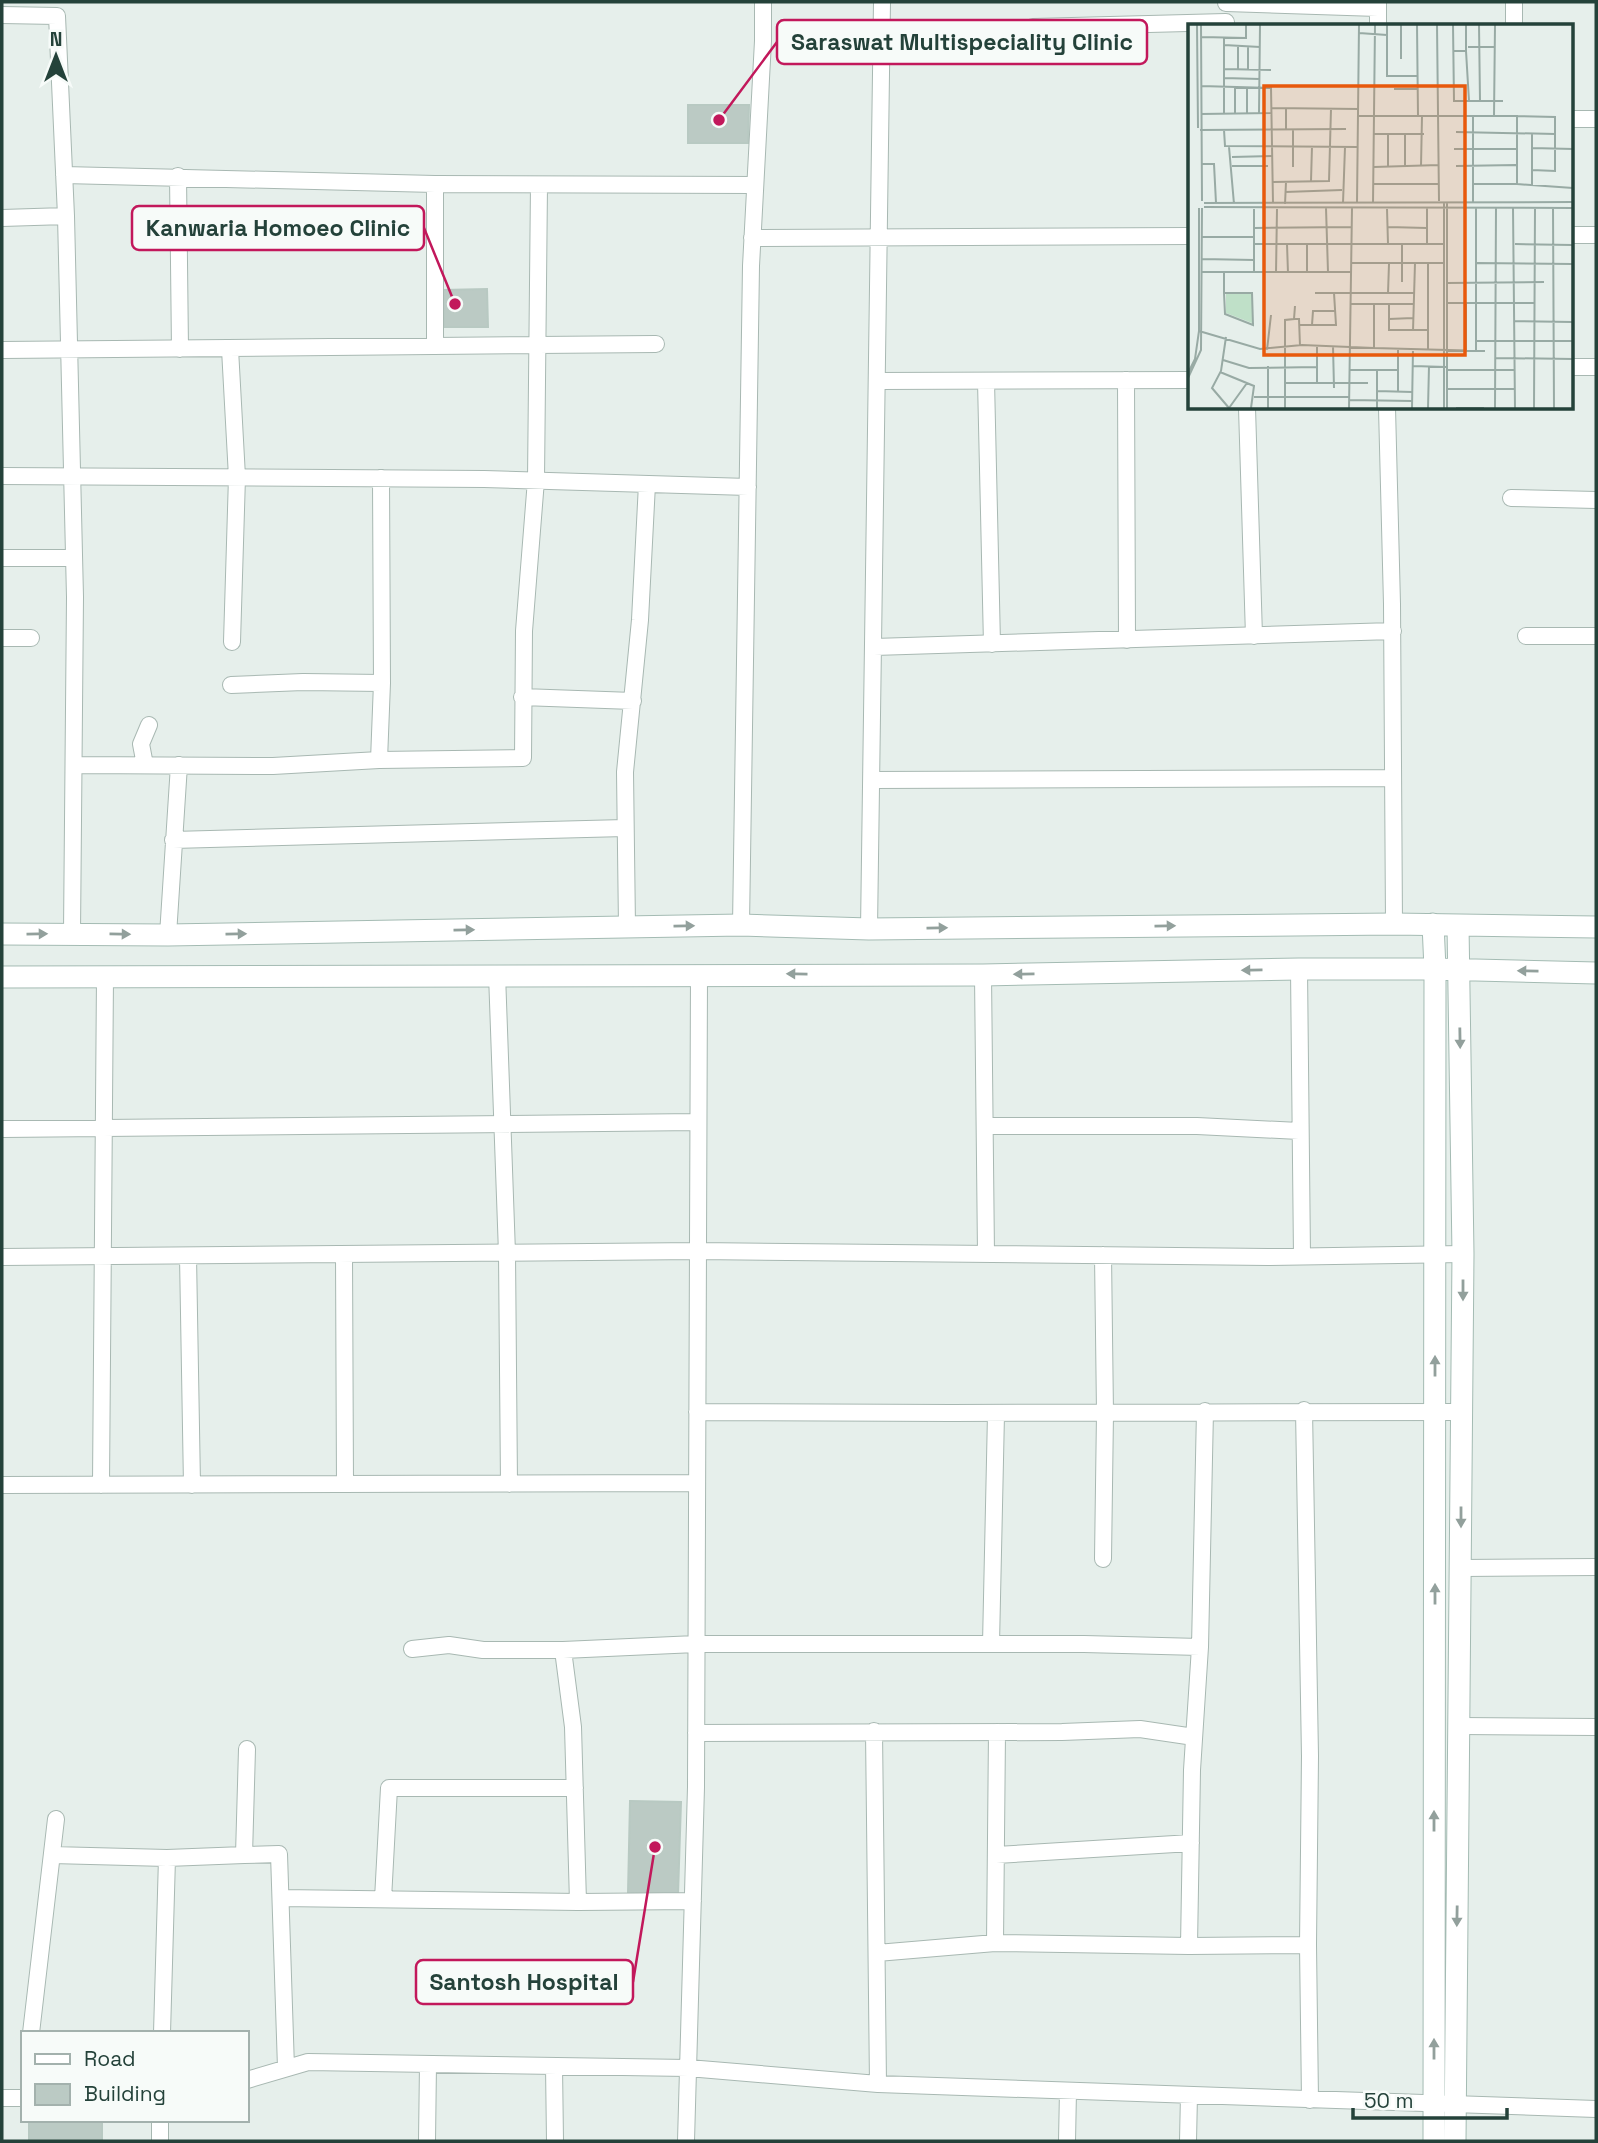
<svg xmlns="http://www.w3.org/2000/svg" width="1598" height="2143" font-family="'Space Grotesk',sans-serif">
<style>
.building{fill:#bbcac4;stroke:#b8c9c2;stroke-width:2}
.lines{fill:none;stroke-linecap:round;stroke-linejoin:round}
.street-casing{stroke:#a8b8b2;stroke-width:18}
.secondary-casing{stroke:#a4bbb3;stroke-width:23}
.street{stroke:#fff;stroke-width:16}
.secondary{stroke:#fff;stroke-width:21}
.oneway{fill:#92a09c}
.inset-road{fill:none;stroke:#98aaa4;stroke-width:2}
.view{fill:#e8590c;fill-opacity:0.15;stroke:#e8590c;stroke-width:3.5}
.inset-edge{fill:none;stroke:#24423a;stroke-width:3.5}
.leader{fill:none;stroke:#c2185b;stroke-width:2.5}
.callout-dot{fill:#c2185b;stroke:#f7fbf9;stroke-width:2.5}
.callout{fill:#f7fbf9;stroke:#c2185b;stroke-width:2.5}
.callout-label{font-size:23px;text-anchor:middle;font-weight:bold;fill:#24423a}
</style>
<rect width="100%" height="100%" fill="#e6efeb"/>
<path class="building" d="M688,105H749L748,143H688Z
M487,289L488,327H444L443,290Z
M630,1801L681,1802L678,1895L628,1893Z
M29,2120H102V2141H29Z"/>
<g class="lines">
<defs>
<path id="street" d="M1378,2V26
M1514,2V26
M1226,3L1378,8
M2,15L57,16L66,216L75,597L72,933
M1033,27L1226,22
M1572,119H1596
M64,175L435,184L755,185
M178,176L180,349
M435,184V346
M2,218L66,216
M1572,235H1596
M752,238L1190,236
M230,349L237,477L232,642
M2,350L656,344
M1572,367H1596
M1126,380L1127,640
M878,381L1190,380
M986,381L992,644
M1247,408L1254,636
M1387,408L1392,604L1394,924
M2,476L484,479L748,487
M1511,498L1596,500
M2,558H74
M1526,636H1596
M2,638H31
M874,647L1393,631
M231,685L303,682L382,683
M522,697L633,701
M379,760L382,683L381,478
M74,765L273,766L379,760L523,758L524,631L536,480L539,185
M145,765L141,744L149,725
M872,780L1393,778
M173,840L625,828
M741,925L751,266L763,41V2
M627,927L625,772L640,620L647,484
M869,929L882,2
M168,935L179,765
M1299,969L1302,1256
M497,974L507,1253L509,1484
M983,975L986,1254
M986,1126H1197L1299,1131
M2,1129L698,1122
M344,1254L345,1484
M188,1256L192,1485
M2,1257L698,1251L1268,1257L1463,1254
M1304,1410L1310,1756L1308,1945L1310,2100
M697,1412C952,1414 1207,1412 1462,1412
M2,1485L697,1483
M101,1485L105,977
M1103,1559L1105,1413L1103,1255
M1461,1568L1596,1567
M991,1644L996,1414
M412,1649L449,1645L483,1650H563L696,1644H1084L1200,1647
M1460,1726L1596,1727
M874,1731L878,2084L1596,2109
M997,1732L995,1943L1189,1946L1308,1945
M696,1733L1062,1732L1140,1729L1194,1737
M52,1855L167,1858
M244,1855L279,1854L286,2068
M996,1855L1191,1843
M281,1898L578,1902L573,1727L563,1650
M383,1899L389,1788H575
M578,1902L693,1901
M1189,1946L1192,1770L1200,1647L1205,1411
M877,1953L995,1943
M31,2033L56,1819
M162,2033L167,1858L244,1855L247,1749
M554,2066L555,2141
M247,2080L308,2062L688,2068L878,2084
M2,2098H23
M160,2120V2141
M427,2141L428,2064
M686,2141L696,1787L699,975
M1067,2141L1068,2091
M1188,2141L1189,2095"/>
<path id="secondary" d="M1433,924L1435,969L1434,2141
M2,934L168,935L741,925L869,929L1394,924L1596,927
M2,977L983,975L1299,969H1435L1596,973
M1455,2141L1463,1254L1458,925"/>
</defs>
<use href="#street" class="street-casing"/>
<use href="#secondary" class="secondary-casing"/>
<use href="#street" class="street"/>
<use href="#secondary" class="secondary"/>
</g>
<defs><path id="oneway-solid" d="M-6-.8H1V-3.2L6.5 0L1 3.2V.8H-6Z" transform="scale(1.75)"/></defs>
<g class="oneway">
<use href="#oneway-solid" transform="translate(684 926) rotate(-1)"/>
<use href="#oneway-solid" transform="translate(1165 926) rotate(-1)"/>
<use href="#oneway-solid" transform="translate(937 928) rotate(-1)"/>
<use href="#oneway-solid" transform="translate(464 930) rotate(-1)"/>
<use href="#oneway-solid" transform="translate(37 934) rotate(-1)"/>
<use href="#oneway-solid" transform="translate(120 934) rotate(1)"/>
<use href="#oneway-solid" transform="translate(236 934) rotate(-1)"/>
<use href="#oneway-solid" transform="translate(1252 970) rotate(179)"/>
<use href="#oneway-solid" transform="translate(1528 971) rotate(-179)"/>
<use href="#oneway-solid" transform="translate(797 974) rotate(-179)"/>
<use href="#oneway-solid" transform="translate(1024 974) rotate(179)"/>
<use href="#oneway-solid" transform="translate(1460 1038) rotate(89)"/>
<use href="#oneway-solid" transform="translate(1463 1290) rotate(90)"/>
<use href="#oneway-solid" transform="translate(1435 1366) rotate(-90)"/>
<use href="#oneway-solid" transform="translate(1461 1517) rotate(90)"/>
<use href="#oneway-solid" transform="translate(1435 1594) rotate(-90)"/>
<use href="#oneway-solid" transform="translate(1434 1821) rotate(-90)"/>
<use href="#oneway-solid" transform="translate(1457 1916) rotate(91)"/>
<use href="#oneway-solid" transform="translate(1434 2049) rotate(-90)"/>
</g>
<g transform="translate(1188 24)">
<rect width="385" height="385" fill="#e6efeb"/>
<path d="M38,270H64V299L38,289Z" fill="#bfe0c8"/>
<path class="inset-road" d="M9,1L10,104M13,1L14,177M199,1V52H230M213,1V35M229,1L230,92M249,1L251,177M265,1L266,77H292L291,1M171,9L199,11M14,13L58,14V1M36,14V90M36,21L72,23M280,23H307M265,27H278V1M278,27L281,77M36,45L83,46M50,45V23M60,45V23M36,54L72,55M13,62L83,64L85,179M47,63V89M59,63V89M206,65H230M292,77H315M84,84L171,85M98,84V106M71,89L72,1M13,90L84,89M170,92H306L307,1M329,92L367,93V147L344,146M12,106L158,105M36,106L37,122L169,123M105,106V143M268,108L367,110M186,110H236M200,110V143M217,110V142M41,123L46,180M344,124L385,125M266,125H329M44,133L85,132M13,140H26L28,179M44,142H80M233,142L234,92M268,142L328,141M186,143L251,141M123,157L124,122M85,158L141,157L143,85M185,160H251M286,160H329V92H306M329,160L385,164M344,163V109M97,168L154,166M169,178L171,1M256,178V384M16,179L385,178M155,179L157,123M185,179L187,1M285,179V92M97,180L98,158M16,183L385,184M138,184L140,248M239,184V220M277,184V219M288,184V327M325,184L327,384M365,184L366,384M199,185L200,220M200,203L239,204M66,204L163,203M14,213H66V185M66,213V248M66,220H256M99,220L100,249M119,220V249M327,220L384,221M14,235L66,236M163,239H256M240,239V326M289,239L384,240M14,248H163M36,248V269L37,290L65,301L64,269H36M88,249L89,185M214,258V220M259,259L356,258M127,269H227M200,269L201,240M259,279H346M163,280H226M186,280V324L297,327M201,280V306H240M106,295H111L112,322M201,295L225,294M327,297L384,298M111,301H148L146,269M124,301L125,287H147M11,307L72,325L114,321L186,324M225,307L227,239M38,313L33,347L24,364L41,384M289,317H385M145,322L146,364M79,326L83,291M278,327V279M308,334L385,335M35,336L61,344L129,343M225,342L258,343M162,346H210M259,346H326M32,348L66,362L63,384M0,349L7,335L11,307V184M0,354L13,326L14,184M129,358V321M96,359H180M259,365H327M189,367L224,368M210,367V325M66,373H161M161,376L224,377M41,384L59,359M80,384V342M97,384V296L106,295L107,282M161,384L164,184M189,384V346M224,384L225,325M240,384L241,342M259,384V178M268,384H296M307,384L308,184M346,384L347,184M385,384V184"/>
<path class="view" d="M76,62H277V331H76Z"/>
<rect width="385" height="385" class="inset-edge"/>
</g>
<path class="leader" d="M719 120L777 42M455 304L424 228M655 1847L633 1982"/>
<g class="callout-dot">
<circle cx="719" cy="120" r="7"/>
<circle cx="455" cy="304" r="7"/>
<circle cx="655" cy="1847" r="7"/>
</g>
<g class="callout">
<rect x="777" y="20" width="370" height="44" rx="7"/>
<rect x="132" y="206" width="292" height="44" rx="7"/>
<rect x="416" y="1960" width="217" height="44" rx="7"/>
</g>
<g class="callout-label">
<text x="962" y="50">Saraswat Multispeciality Clinic</text>
<text x="278" y="236">Kanwaria Homoeo Clinic</text>
<text x="524" y="1990">Santosh Hospital</text>
</g>
<rect width="1598" height="2143" fill="none" stroke="#24423a" stroke-width="7"/>
<rect x="21" y="2031" width="228" height="91" fill="#f7fbf9" stroke="#a3b1ad" stroke-width="2"/>
<rect x="35" y="2054" width="35" height="10" fill="#ffffff" stroke="#a3b1ad" stroke-width="2"/>
<text x="84" y="2066" font-size="21" fill="#24423a">Road</text>
<rect x="35" y="2084" width="35" height="21" fill="#bbcac4" stroke="#a3b1ad" stroke-width="2"/>
<text x="84" y="2101" font-size="21" fill="#24423a">Building</text>
<g transform="translate(56 56)" stroke="#f7fbf9" stroke-width="5" paint-order="stroke">
<path d="M0-5L12 26L0 18L-12 26Z" fill="#24423a"/>
<text y="-10" font-size="19" font-weight="bold" text-anchor="middle" fill="#24423a">N</text>
</g>
<path d="M1353 2108v10h154v-10" fill="none" stroke="#24423a" stroke-width="3.5"/>
<text x="1364" y="2108" font-size="21" fill="#24423a" stroke="#f7fbf9" stroke-width="5" paint-order="stroke">50 m</text>
</svg>
